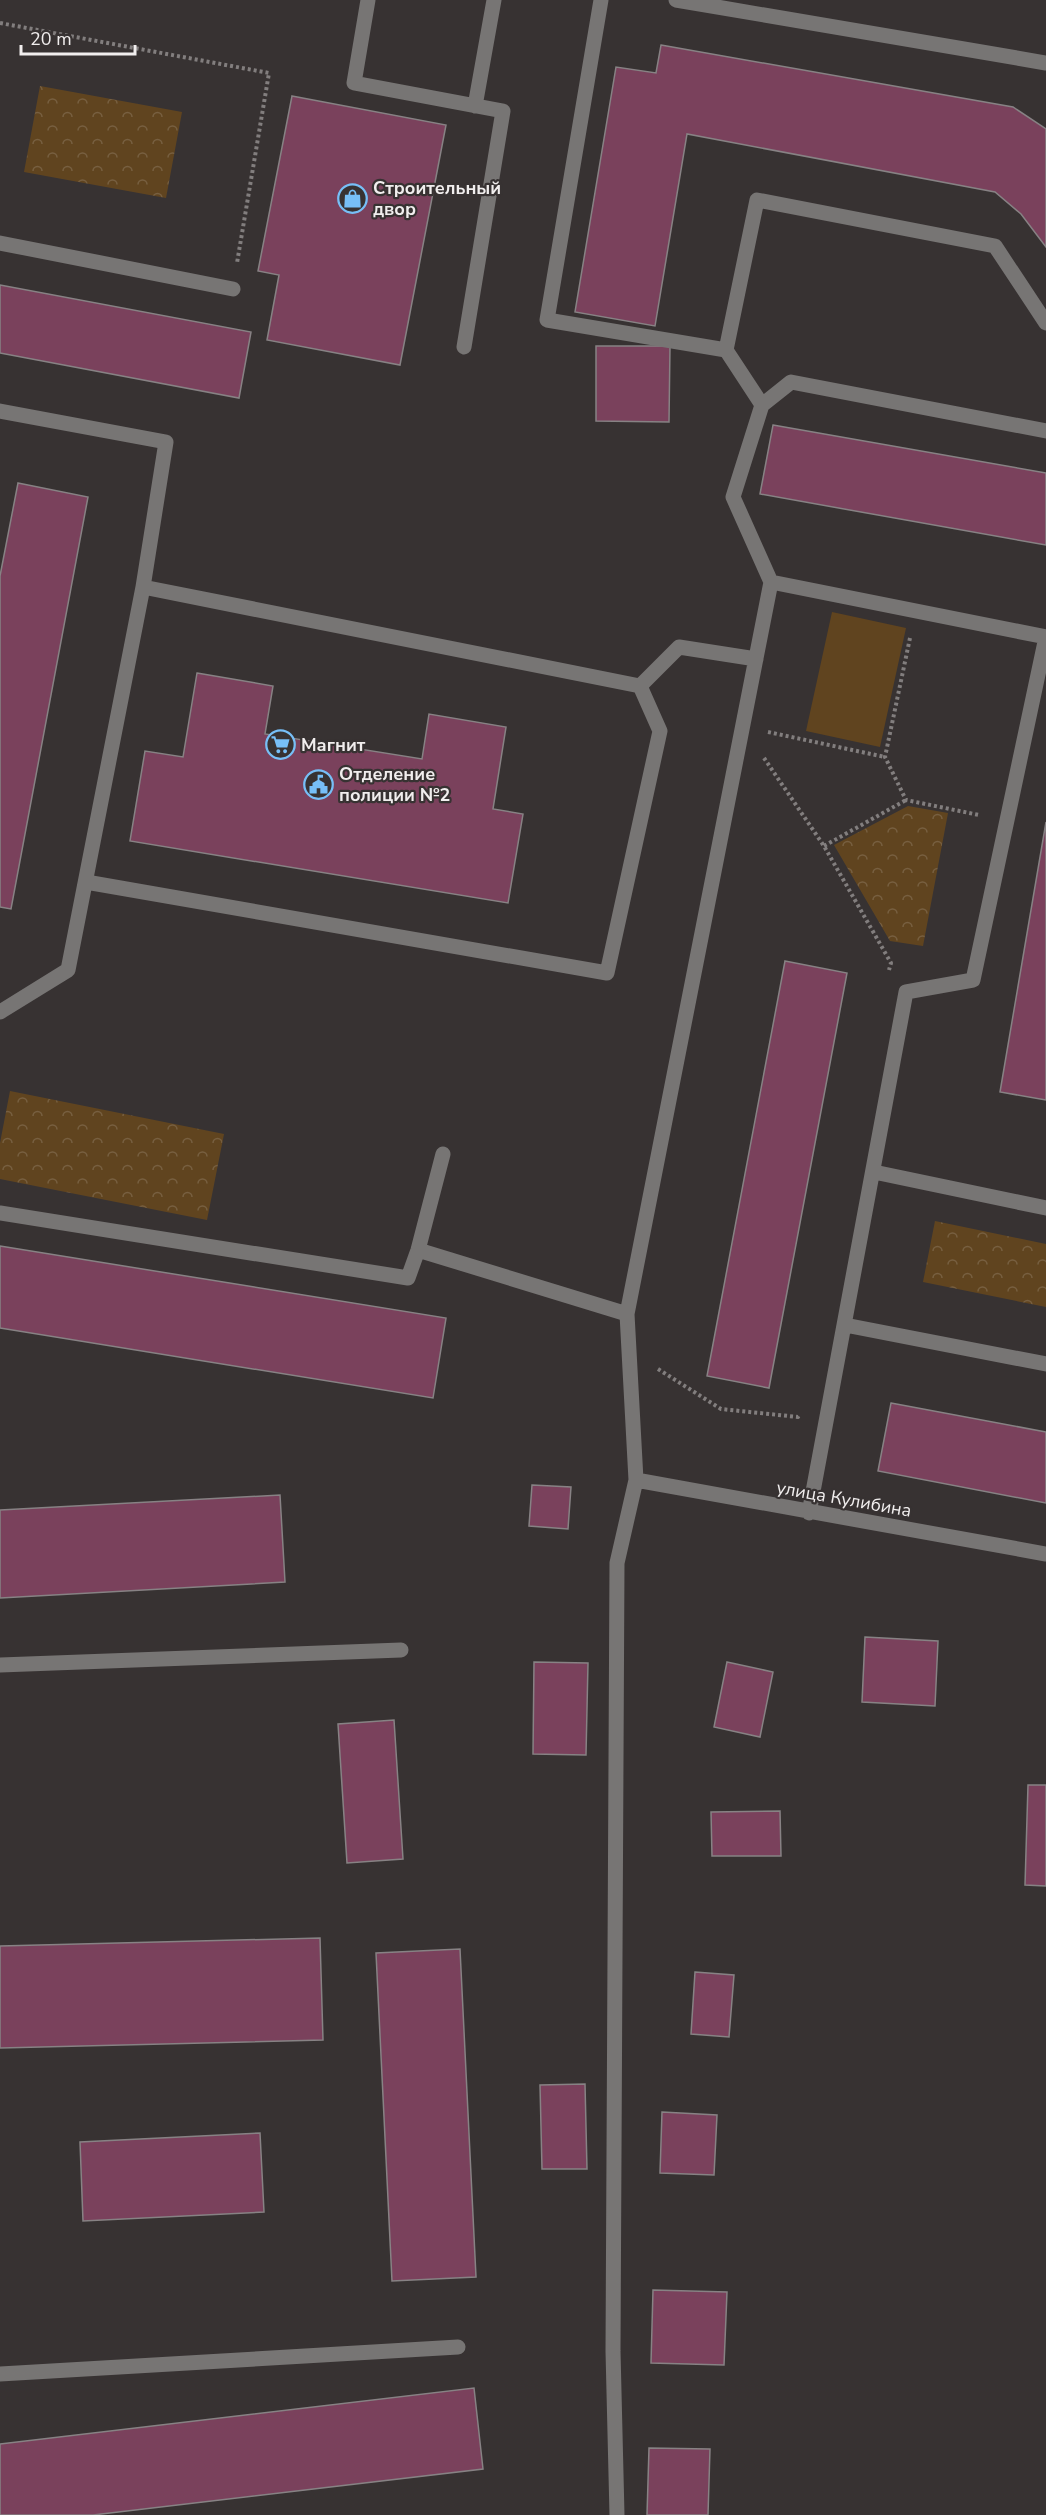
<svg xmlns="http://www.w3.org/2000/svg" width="1046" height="2515" font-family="'Nunito Sans',sans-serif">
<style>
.green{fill:#60441f}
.park{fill:url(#park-crowns)}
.building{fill:#7a415c;stroke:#878284;stroke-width:1.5}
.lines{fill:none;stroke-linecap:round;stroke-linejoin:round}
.path{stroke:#827e7e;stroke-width:4;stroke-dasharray:3 3;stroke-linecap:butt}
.minor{stroke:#777574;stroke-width:15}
.labels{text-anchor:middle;stroke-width:4.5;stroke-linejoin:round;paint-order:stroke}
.poi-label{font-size:18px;font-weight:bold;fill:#f1eeee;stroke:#373232;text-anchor:start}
.street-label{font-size:18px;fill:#f1eeee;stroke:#373232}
</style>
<defs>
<pattern id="park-crowns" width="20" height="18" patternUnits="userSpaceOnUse" patternTransform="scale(1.5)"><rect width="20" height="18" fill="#60441f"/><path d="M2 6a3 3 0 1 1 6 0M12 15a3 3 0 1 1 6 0" fill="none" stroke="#775f40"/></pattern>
</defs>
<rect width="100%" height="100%" fill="#373232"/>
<path class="green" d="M832,612L906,628L880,747L806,731Z"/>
<path class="park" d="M40,86L182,112L166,198L24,172Z
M908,806L948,813L923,946L890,941L834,845Z
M10,1091L224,1134L207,1220L0,1179V1143Z
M935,1221L1046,1244V1307L923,1282Z"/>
<path class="building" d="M661,45L1013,107L1046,129V247L1021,214L995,192L687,134L655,326L575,312L616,67L656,73Z
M292,96L446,125L400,365L267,340L279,275L258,271Z
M0,285L251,332L239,398L0,353Z
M596,346H670L669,422L596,421Z
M773,425L1046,473V545L760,494Z
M18,483L88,497L11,909L0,907V576Z
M197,673L273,686L265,734L422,759L429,714L506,727L493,809L523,814L508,903L130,841L145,751L183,757Z
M1046,822V1100L1000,1092Z
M785,961L847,973L769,1388L707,1376Z
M0,1246L446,1318L433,1398L0,1328Z
M891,1403L1046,1432V1503L878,1471Z
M532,1485L571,1487L568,1529L529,1526Z
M280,1495L285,1582L0,1598V1510Z
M865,1637L938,1641L935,1706L862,1702Z
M534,1662L588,1663L586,1755L533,1754Z
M727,1662L773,1672L760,1737L714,1727Z
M394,1720L403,1859L347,1863L338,1724Z
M1028,1785H1046V1886L1025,1885Z
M780,1811L781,1856H712L711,1812Z
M320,1938L323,2040L0,2048V1946Z
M460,1949L476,2277L392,2281L376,1953Z
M695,1972L734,1975L729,2037L691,2034Z
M585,2084L587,2169H542L540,2085Z
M662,2112L717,2115L714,2175L660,2173Z
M260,2133L264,2212L83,2221L80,2142Z
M653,2290L727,2292L724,2365L651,2363Z
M474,2388L483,2469L93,2515H0V2444Z
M649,2448L710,2449L708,2515H647Z"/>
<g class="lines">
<path class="path" d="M0,23L269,73L237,263
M910,638L885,757L906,800L979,815
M768,732L885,757
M764,758L824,846L891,963L889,970
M824,846L906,800
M658,1369L721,1409L798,1417L799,1415"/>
<path class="minor" d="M368,0L354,83L503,111L464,347
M601,0L547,320L726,350L762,405L733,497L771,582L627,1314L636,1480L617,1563L613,2351L617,2515
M676,0L1046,63
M475,106L494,0
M0,243L233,289
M726,350L757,200L995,246L1046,323
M762,405L791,382L1046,431
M0,411L166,442L143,587L68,970L0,1012
M771,582L1046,637
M143,587L640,686L679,647L756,659
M86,882L607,973L660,731L640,686
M874,1172L1046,1208
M0,1213L408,1278L418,1250L443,1154
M418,1250L627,1314
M845,1325L1046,1364
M636,1480L1046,1554
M809,1513L906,992L973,980L1046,637
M0,1665L401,1650
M0,2374L458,2347"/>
</g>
<defs>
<symbol id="shop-ring" viewBox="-11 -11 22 22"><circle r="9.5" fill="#373232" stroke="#77bff7" stroke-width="1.5"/><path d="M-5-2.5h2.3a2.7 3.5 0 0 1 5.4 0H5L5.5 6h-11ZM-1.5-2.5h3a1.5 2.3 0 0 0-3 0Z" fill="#77bff7"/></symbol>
<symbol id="supermarket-ring" viewBox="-11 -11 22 22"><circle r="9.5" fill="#373232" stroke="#77bff7" stroke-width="1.5"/><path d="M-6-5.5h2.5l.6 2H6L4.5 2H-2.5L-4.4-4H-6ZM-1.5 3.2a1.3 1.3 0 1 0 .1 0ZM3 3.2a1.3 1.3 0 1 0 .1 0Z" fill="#77bff7"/></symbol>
<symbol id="civic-ring" viewBox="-11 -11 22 22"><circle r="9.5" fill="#373232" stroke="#77bff7" stroke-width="1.5"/><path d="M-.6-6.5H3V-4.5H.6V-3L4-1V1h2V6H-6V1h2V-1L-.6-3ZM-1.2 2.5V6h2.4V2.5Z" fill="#77bff7"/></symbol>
</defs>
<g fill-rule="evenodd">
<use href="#shop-ring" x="336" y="182" width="33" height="33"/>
<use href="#supermarket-ring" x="264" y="728" width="33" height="33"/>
<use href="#civic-ring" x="302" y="768" width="33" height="33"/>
</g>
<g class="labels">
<g class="poi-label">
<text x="373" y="194">Строительный<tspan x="373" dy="21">двор</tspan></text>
<text x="301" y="751">Магнит</text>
<text x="339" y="780">Отделение<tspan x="339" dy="21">полиции №2</tspan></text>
</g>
<g class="street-label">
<text transform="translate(844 1499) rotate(10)" y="6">улица Кулибина</text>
</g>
</g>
<path d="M21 45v9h114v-9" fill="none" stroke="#f1eeee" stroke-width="3"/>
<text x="30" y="45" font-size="18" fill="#f1eeee" stroke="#373232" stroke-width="4.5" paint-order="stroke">20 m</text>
</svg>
